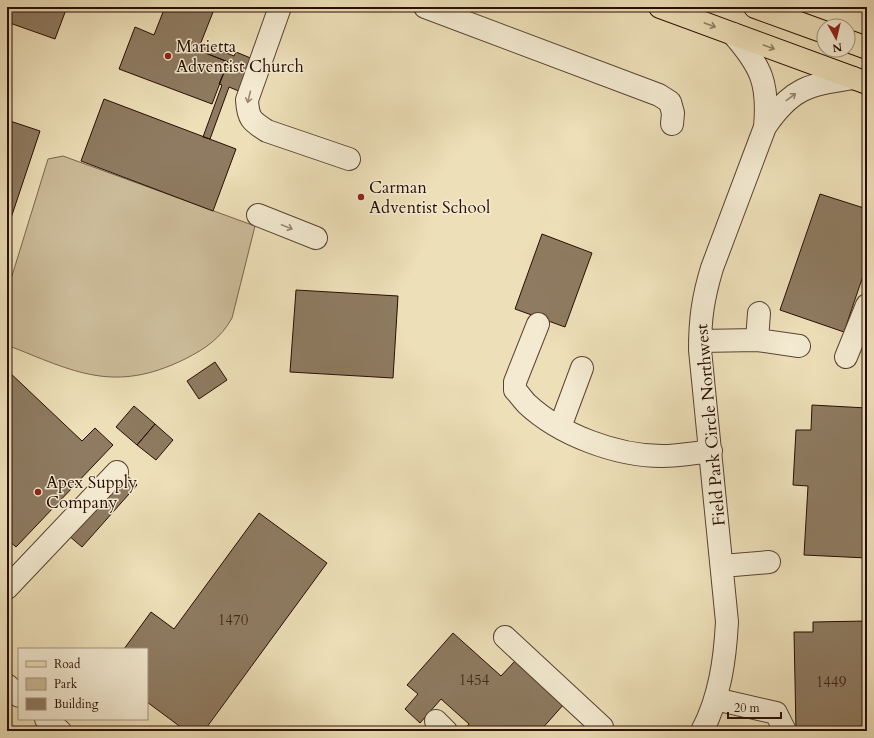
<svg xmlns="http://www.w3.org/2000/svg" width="874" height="738" viewBox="0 0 874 738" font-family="Cardo,serif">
  <rect width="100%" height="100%" fill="#eddfb8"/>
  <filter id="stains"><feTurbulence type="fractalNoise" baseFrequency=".005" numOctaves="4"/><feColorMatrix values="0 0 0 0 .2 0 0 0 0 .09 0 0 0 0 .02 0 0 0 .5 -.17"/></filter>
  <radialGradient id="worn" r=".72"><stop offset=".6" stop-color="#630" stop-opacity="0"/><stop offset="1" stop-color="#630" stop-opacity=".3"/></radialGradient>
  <path fill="#cb9" stroke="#7a644e" d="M63,156L255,226L232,318C221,338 205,349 185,359C114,394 75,372 7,345V292L48,159Z"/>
  <path fill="#8e7b61" stroke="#280e02" d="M11,7H67L55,39L7,22Z
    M165,7H215L198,50L228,62L212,104L119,69L135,27L154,35Z
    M201,43L234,56L236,52L253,59L241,92L229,87L210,139L203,137L222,85L219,84L228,62L198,50Z
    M104,99L236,149L213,211L81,161Z
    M7,120L40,131L7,230Z
    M820,194L867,209V264L844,332L780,310Z
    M542,234L592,253L565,327L515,309Z
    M296,290L398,296L393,378L290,372Z
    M215,362L227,380L199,399L187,381Z
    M7,370L82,441L95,428L113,445L16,547L7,539Z
    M812,405L867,408V558L804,555L808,486L793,485L796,430H811Z
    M134,406L155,424L137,445L116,427Z
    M155,424L173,440L156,460L137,445Z
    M123,472L137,485L82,547L68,535Z
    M259,513L327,563L204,731H186L147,702V649H124L151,612L174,629Z
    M867,621V731H796L794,632H813V622Z
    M453,633L501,676L515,661L564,704L540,731H467L465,729L469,724L441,699L420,723L405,709L418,694L407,685Z"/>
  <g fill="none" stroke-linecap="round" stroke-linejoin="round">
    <defs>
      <path id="minor" d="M280,7L247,100C248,118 251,121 267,131L349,159
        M425,7L659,95L670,102L673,113L672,124
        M733,34C761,66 769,83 765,127
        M258,215L316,238
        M538,324L515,382V390C519,394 523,400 527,404C560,435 617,456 662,456C678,456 694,453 711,451
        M757,340L759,313
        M700,341L757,340L799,346
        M846,357L867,305
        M560,427L582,368
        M722,566L769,562
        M7,588L117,472
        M505,637L602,727
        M7,685L19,696
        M715,699L776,713
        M776,713L785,731
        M46,719L60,731
        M436,721L446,731
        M702,731C720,697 725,659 727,622L700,350C700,318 703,298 712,268L765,127C792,87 809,85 853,78"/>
      <path id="major" d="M660,7L867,83
        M755,7L824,32
        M848,41L867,48"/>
    </defs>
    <use href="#minor" stroke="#594230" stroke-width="24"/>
    <use href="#major" stroke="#280e02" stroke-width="24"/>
    <use href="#minor" stroke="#f3ead1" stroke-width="22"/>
    <use href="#major" stroke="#eddfb8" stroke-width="22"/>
  </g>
  <defs><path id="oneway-shaft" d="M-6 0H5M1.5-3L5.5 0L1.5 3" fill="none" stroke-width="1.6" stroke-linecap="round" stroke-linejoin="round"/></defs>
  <g stroke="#948166">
    <use href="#oneway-shaft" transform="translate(710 25) rotate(20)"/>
    <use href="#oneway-shaft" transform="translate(769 47) rotate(20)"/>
  </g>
  <g stroke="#988774">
    <use href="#oneway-shaft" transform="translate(249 97) rotate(104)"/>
    <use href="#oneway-shaft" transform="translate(791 97) rotate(-37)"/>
    <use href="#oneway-shaft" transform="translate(287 227) rotate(22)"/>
  </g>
  <g fill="#8f2418" stroke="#f3ead1" stroke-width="1.5">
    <circle cx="168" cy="56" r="4"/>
    <circle cx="361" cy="197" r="4"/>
    <circle cx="38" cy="492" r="4"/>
  </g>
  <g text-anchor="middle" stroke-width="3" stroke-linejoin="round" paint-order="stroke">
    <g font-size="15" fill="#42291a">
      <text x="233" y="625">1470</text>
      <text x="474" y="685">1454</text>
      <text x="831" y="687">1449</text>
    </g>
    <g font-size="17" fill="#280e02" stroke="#f3ead1" text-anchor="start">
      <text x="176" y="52">Marietta<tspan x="176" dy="20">Adventist Church</tspan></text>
      <text x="369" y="193">Carman<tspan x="369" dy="20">Adventist School</tspan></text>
      <text x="46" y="488">Apex Supply<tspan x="46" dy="20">Company</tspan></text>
    </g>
    <g font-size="17" fill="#280e02" stroke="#f3ead1">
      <text transform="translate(710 425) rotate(-95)" y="6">Field Park Circle Northwest</text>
    </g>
  </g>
  <rect width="874" height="738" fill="none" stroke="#eddfb8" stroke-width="24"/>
  <rect x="8" y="8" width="858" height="722" fill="none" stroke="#280e02" stroke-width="2"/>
  <rect x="12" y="12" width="850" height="714" fill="none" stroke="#280e02"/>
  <rect x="18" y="648" width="130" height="72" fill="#f3ead1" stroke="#a2927e"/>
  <rect x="26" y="661" width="20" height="6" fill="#eddfb8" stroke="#a2927e"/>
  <text x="54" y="668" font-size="12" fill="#280e02">Road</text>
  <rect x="26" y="678" width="20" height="12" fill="#ccbb99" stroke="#a2927e"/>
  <text x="54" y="688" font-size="12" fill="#280e02">Park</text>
  <rect x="26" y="698" width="20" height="12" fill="#8e7b61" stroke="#a2927e"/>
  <text x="54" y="708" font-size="12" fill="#280e02">Building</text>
  <g transform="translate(836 38) rotate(172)"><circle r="19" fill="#f3ead1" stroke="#a2927e"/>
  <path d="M0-3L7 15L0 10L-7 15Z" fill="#8f2418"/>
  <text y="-6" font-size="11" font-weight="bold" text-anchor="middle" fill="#280e02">N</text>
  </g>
  <path d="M728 712v6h53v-6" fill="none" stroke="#280e02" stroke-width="2"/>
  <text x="734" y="712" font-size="12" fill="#280e02" stroke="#f3ead1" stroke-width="3" paint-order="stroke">20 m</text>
  <rect width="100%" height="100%" filter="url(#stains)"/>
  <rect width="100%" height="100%" fill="url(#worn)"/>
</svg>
